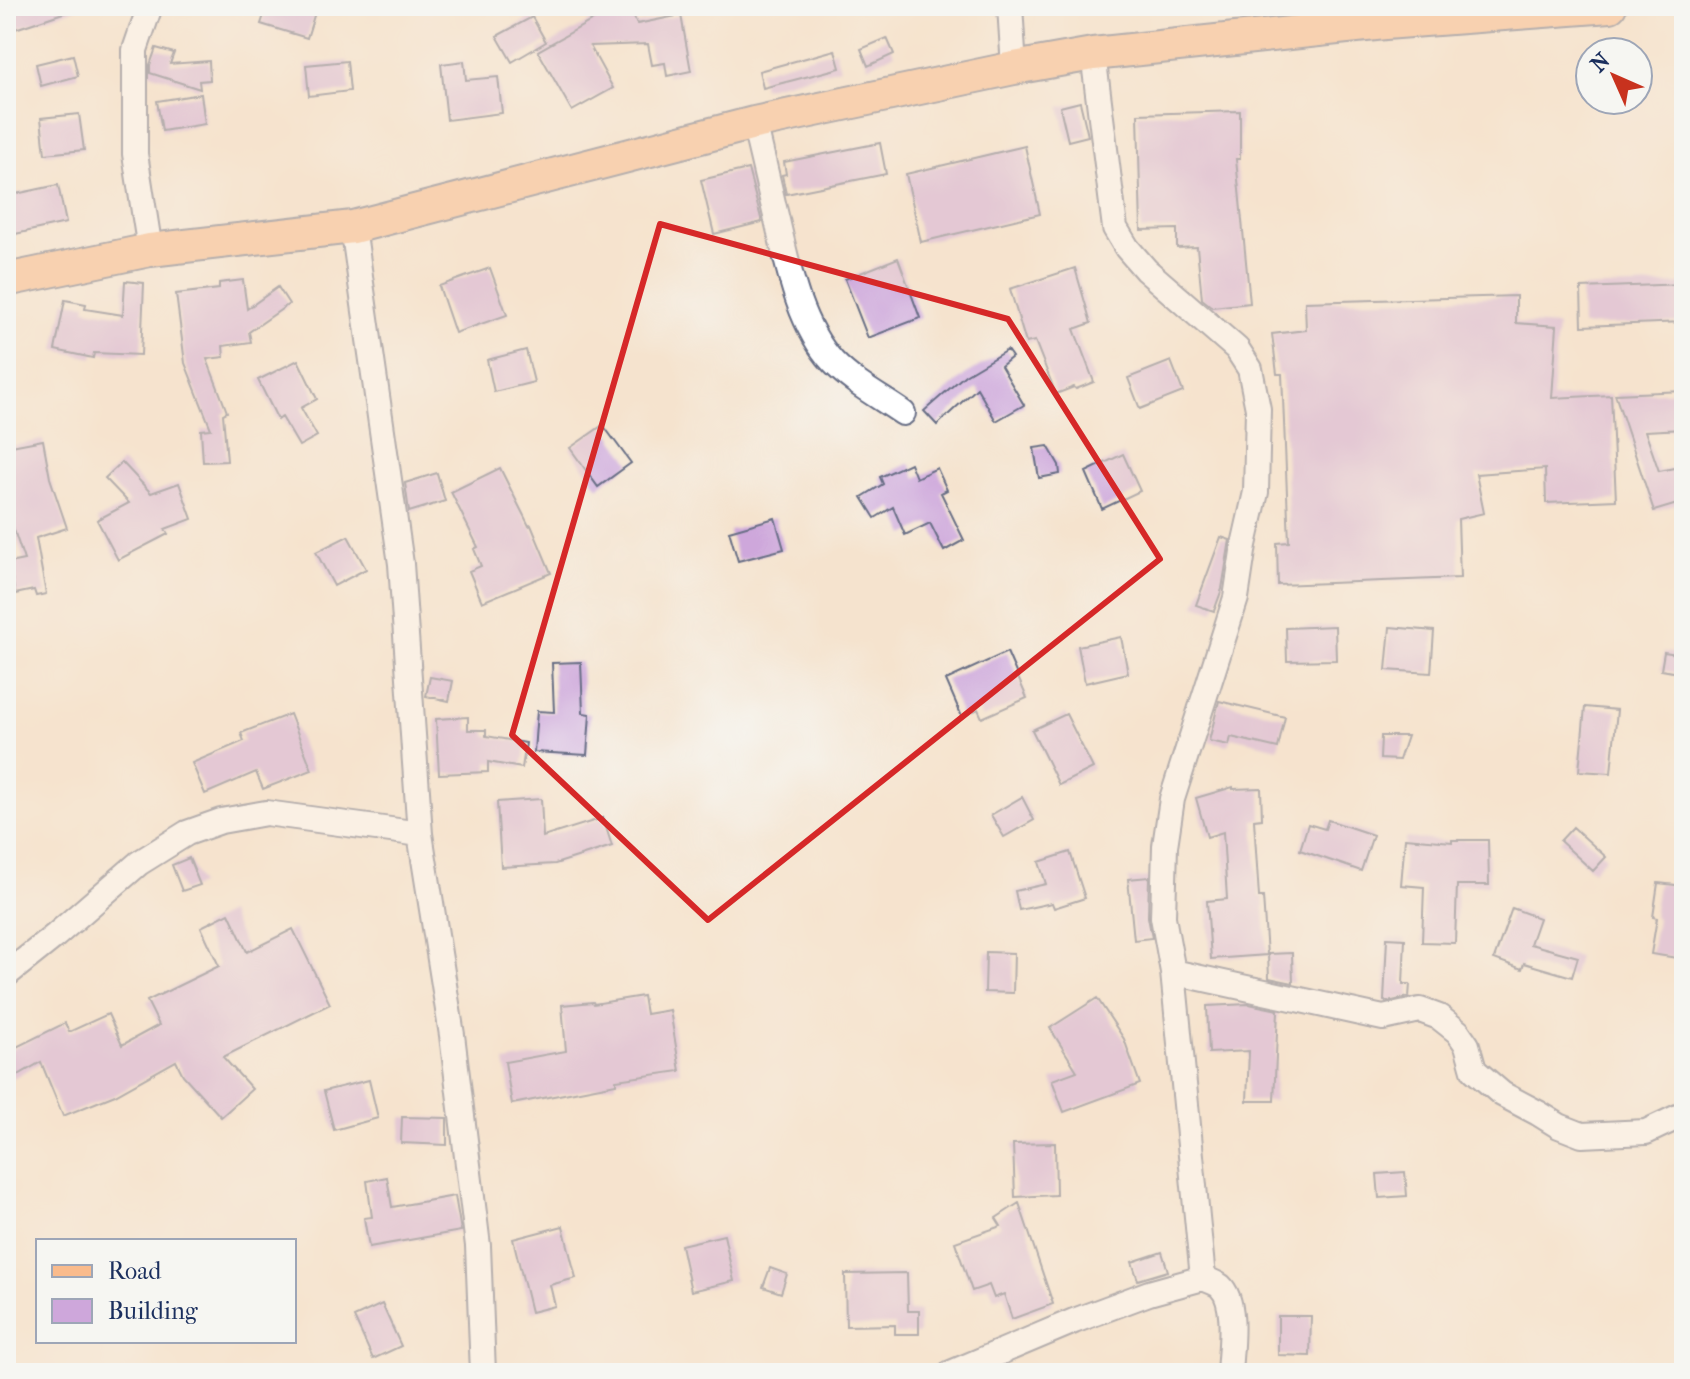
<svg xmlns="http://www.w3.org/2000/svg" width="1690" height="1379" viewBox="0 0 1690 1379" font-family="'IM FELL French Canon',serif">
  <rect width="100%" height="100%" fill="#f6f6f2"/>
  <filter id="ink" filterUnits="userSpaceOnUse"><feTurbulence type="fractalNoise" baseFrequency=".0125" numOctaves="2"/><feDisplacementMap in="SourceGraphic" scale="16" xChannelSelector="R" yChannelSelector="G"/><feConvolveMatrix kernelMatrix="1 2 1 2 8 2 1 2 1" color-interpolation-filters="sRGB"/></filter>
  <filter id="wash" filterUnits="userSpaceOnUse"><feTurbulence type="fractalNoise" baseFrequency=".006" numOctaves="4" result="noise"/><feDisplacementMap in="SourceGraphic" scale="32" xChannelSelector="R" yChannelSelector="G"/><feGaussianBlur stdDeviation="1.8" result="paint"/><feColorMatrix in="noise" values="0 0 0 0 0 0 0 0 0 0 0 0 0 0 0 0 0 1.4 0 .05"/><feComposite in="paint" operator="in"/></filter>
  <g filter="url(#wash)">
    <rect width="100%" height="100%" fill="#f5e3ce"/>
    <g id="blocks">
      <path fill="#cea7db" d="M6,6H74L75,9L6,32Z
        M267,6H317L307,38L261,24Z
        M605,6H629L637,24L681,15L691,71L667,76L665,63L652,65L648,44L590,46L613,88L572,111L538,51L607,12Z
        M532,17L546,42L512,62L497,36Z
        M887,38L894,54L868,66L861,49Z
        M156,48L174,53L170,64L209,61L210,80L199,81L200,89L150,73V65Z
        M835,50L840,68L763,88L759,71Z
        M73,55L78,76L41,86L36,64Z
        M347,61L350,91L309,96L306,65Z
        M464,61L466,80L498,77L502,113L447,120L441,64Z
        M201,94L205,124L162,131L157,101Z
        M1080,102L1088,136L1068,141L1060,107Z
        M1240,111V159H1236L1250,303L1212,307L1202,299L1197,247L1177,248V229L1141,230L1138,114Z
        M79,114L84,150L45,154L41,118Z
        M880,143L886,174L786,194L782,175L786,174L784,162Z
        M1025,146L1040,214L921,242L906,174Z
        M748,169L762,222L714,234L701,180Z
        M58,185L66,223L6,236V196Z
        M898,258L920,318L868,338L845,279Z
        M490,268L507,315L455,333L439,286Z
        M1075,268L1091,323L1074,329L1094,382L1076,389L1074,387L1056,394L1035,341L1026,343L1010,289Z
        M243,280L247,309L278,287L289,304L249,332L251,342L223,346L224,357L207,359L227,412L223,414L227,461L203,462L201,430L211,429L185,363L176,294L219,289V283Z
        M125,281L144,283L141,355L94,353L93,358L55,350L65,300L86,304L85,309L123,315Z
        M1684,284V322L1582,326L1581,288Z
        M1516,296V323L1557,326L1552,398L1611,395L1616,500L1546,503L1545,469L1476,474L1484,513L1458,519L1460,578L1278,585L1277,543L1289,542L1282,374H1277L1272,334L1306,330L1305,302Z
        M526,350L534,382L494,392L487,360Z
        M1007,350L1012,357L1001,366L1024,405L996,421L977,388L937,425L924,411L965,375Z
        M298,360L317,399L301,408L317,436L299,446L282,417L278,420L258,380Z
        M1171,361L1183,392L1140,409L1128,378Z
        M1684,391V429L1645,431L1659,471L1684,466V502L1654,511L1615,394Z
        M603,425L631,463L598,487L570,448Z
        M43,440L50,478L67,528L36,538L46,594L36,596L34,590L15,594L9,563L24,560L6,506V498L11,496L6,468V447Z
        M1048,446L1059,465L1060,474L1039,478L1034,448Z
        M1123,454L1140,491L1102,509L1086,472Z
        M122,462L151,493L179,483L192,519L165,529L168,534L118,560L97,520L129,503L105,478Z
        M910,463L916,478L937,468L947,490L941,493L964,540L944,551L930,523L905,535L893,507L875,518L862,497L883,484L880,477Z
        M500,468L529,526L531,525L551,573L482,602L469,571L481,566L474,549L478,547L451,492Z
        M437,473L445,501L409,512L405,483Z
        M775,518L784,549L738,561L729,531Z
        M348,536L366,569L334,586L316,552Z
        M1221,537L1230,540L1222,589L1214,611L1196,605Z
        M1335,626L1336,660L1287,661L1286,628Z
        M1390,627L1434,631L1431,673L1386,670Z
        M1121,637L1128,673L1085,683L1078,646Z
        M1007,652L1027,698L982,718L978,709L962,717L946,680Z
        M1664,652L1684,655V674L1661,670Z
        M581,662L583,713L590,714L587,755L534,752L537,711L554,712L552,663Z
        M430,677L453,681L449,701L426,696Z
        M1219,701L1285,717L1278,748L1231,737L1229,745L1209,741Z
        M1585,707L1617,710L1611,773L1579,771Z
        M290,714L312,770L263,789L256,772L205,794L192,763L244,741L241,733Z
        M1066,714L1093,768L1059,785L1032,730Z
        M468,717V730H486V736L526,743L522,768L488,762V772L439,774L436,719Z
        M1381,736H1407L1399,760L1380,759Z
        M1233,787V789L1261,788L1262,819L1254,820L1259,897H1263L1267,955L1211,959L1207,901L1227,899L1223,832L1207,837L1196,798Z
        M1022,797L1034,820L1004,837L991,815Z
        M541,799L543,837L603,818L612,846L555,864L501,867L497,802Z
        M1328,820L1373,835L1361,871L1300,850L1308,824L1325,829Z
        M1573,827L1606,857L1593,871L1560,841Z
        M1405,838L1452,842V840H1488L1489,885H1457L1455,943L1422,942L1424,887L1401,885Z
        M1070,852L1085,898L1054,908L1052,903L1019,910L1015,891L1046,884L1039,862Z
        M189,858L200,885L182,891L172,865Z
        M1149,877L1148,917L1152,938L1134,940L1128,879Z
        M1658,883L1684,886V959L1651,954L1657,918L1653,917Z
        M1512,908L1539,918L1530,944L1578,957L1572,977L1524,963L1522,969L1494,959Z
        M229,913L247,952L293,929L330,1004L223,1057L252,1089L221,1117L183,1075L176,1061L115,1095L63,1116L41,1062L13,1078L6,1064V1052L65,1023L69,1032L108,1014L122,1045L159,1025L147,1001L219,966L201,927Z
        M1387,938L1405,939L1403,984H1410L1409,997L1388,1002L1384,1001Z
        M986,952L1014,953L1013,993L985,992Z
        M1292,953L1293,983L1269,978L1268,954Z
        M643,996L646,1014L670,1010L680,1071L616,1080V1084L512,1104L505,1062L566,1051L562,1005L593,1002L594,1004Z
        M1097,998L1124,1039L1140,1084L1064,1112L1052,1080L1077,1071L1050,1028Z
        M1249,1004L1278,1010L1274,1101H1247L1249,1051L1209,1053L1207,1006Z
        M369,1080L378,1118L334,1130L324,1091Z
        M402,1117L447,1118V1145L401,1143Z
        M1055,1143L1056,1195L1015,1197L1013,1144Z
        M1405,1172L1407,1196L1379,1198L1377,1174Z
        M387,1177L392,1207L455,1196L461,1231L369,1247L364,1218L372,1217L367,1181Z
        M1019,1203L1053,1304L1012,1319L1004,1294L994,1298L989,1285L972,1291L955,1242L1001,1226L996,1218Z
        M563,1226L576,1278L550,1285L555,1306L531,1312L513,1239Z
        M724,1235L734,1281L691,1291L681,1245Z
        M1162,1252L1168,1271L1138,1280L1132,1262Z
        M770,1268L787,1274L781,1293L763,1287Z
        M907,1273L908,1311H919V1334H895V1325L846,1326L845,1274Z
        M382,1304L401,1346L373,1359L354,1317Z
        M1278,1316H1311L1310,1356L1278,1355Z"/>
    </g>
  </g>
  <g filter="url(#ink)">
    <use href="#blocks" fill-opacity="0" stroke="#676e85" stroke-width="2"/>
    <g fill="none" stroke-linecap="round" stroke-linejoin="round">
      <defs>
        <path id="minor" d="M150,6L135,50V154L150,250
          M1010,6L1014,68
          M1093,54L1115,228L1127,248L1146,270L1237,349L1250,369L1258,409L1256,492L1244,545L1236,598L1172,799L1165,846L1163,917L1173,972L1203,1278C1208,1280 1216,1283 1220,1286C1238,1303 1230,1350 1229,1373
          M754,123C762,155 769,187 777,220C788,267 799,325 833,362C853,383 880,397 903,413
          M353,227L401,564L420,834L452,1035L478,1246L483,1373
          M1173,972L1383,1018L1420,1010L1439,1017L1458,1032L1467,1045L1474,1070L1502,1094L1538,1113L1559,1126L1582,1135L1646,1132L1684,1114
          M6,975L56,935L139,863L187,833L221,821L266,813L420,834
          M951,1373L1074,1321L1149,1293L1203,1278"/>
        <path id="major" d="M6,280L150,250L353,227L754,123L1014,68L1093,54L1385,23L1610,6"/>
      </defs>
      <use href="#minor" stroke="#676e85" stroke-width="28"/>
      <use href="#major" stroke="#676e85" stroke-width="36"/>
      <use href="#minor" stroke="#fff" stroke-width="24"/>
      <use href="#major" stroke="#fabb8c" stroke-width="32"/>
    </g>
  </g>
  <path d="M0 0H1690V1379H0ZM660,224L1008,319L1160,559L708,920L512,735Z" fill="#f5e3ce" fill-opacity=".55" fill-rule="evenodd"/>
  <path fill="none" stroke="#d62828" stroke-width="6" stroke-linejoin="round" d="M660,224L1008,319L1160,559L708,920L512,735Z"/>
  <rect width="1690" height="1379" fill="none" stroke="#f6f6f2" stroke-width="32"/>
  <rect x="36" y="1239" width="260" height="104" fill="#f6f6f2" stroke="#9ea6b7" stroke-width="2"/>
  <rect x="52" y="1265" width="40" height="12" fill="#fabb8c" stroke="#9ea6b7" stroke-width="2"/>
  <text x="108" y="1279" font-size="24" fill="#1b2f5e">Road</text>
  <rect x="52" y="1299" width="40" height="24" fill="#cea7db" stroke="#9ea6b7" stroke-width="2"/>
  <text x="108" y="1319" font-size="24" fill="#1b2f5e">Building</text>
  <g transform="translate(1614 76) rotate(315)"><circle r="38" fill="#f6f6f2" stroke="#9ea6b7" stroke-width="2"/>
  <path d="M0-6L14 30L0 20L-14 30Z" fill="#c8321e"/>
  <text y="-12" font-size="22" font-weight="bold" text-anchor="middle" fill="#1b2f5e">N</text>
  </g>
</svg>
